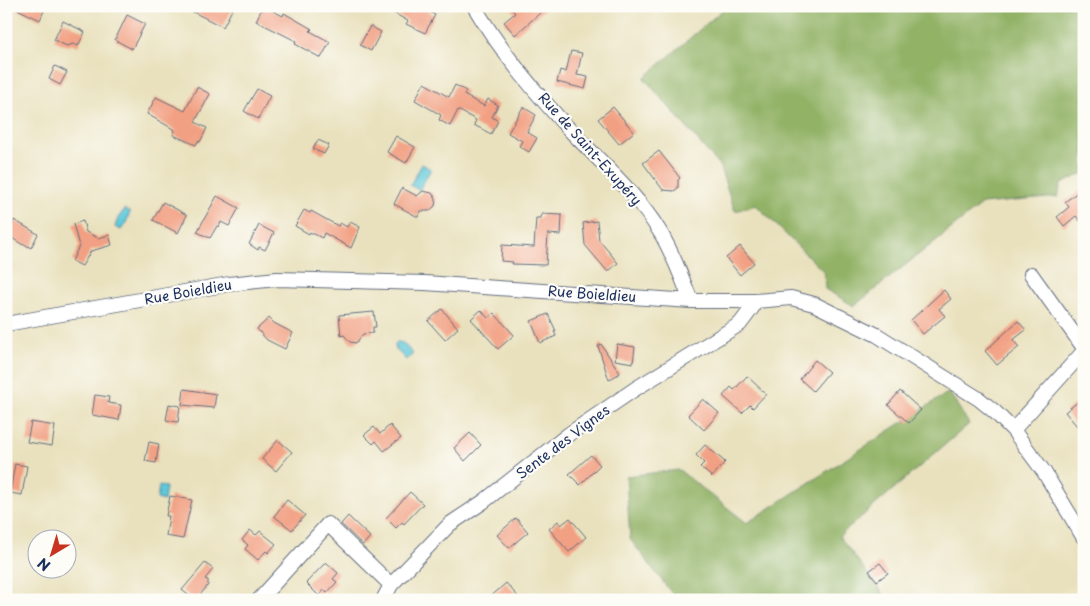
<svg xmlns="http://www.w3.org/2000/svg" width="1090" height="606" viewBox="0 0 1090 606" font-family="'Playpen Sans',sans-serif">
  <rect width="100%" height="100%" fill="#fdfcf7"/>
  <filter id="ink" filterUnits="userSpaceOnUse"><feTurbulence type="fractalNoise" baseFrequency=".02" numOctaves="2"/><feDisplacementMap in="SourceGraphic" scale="10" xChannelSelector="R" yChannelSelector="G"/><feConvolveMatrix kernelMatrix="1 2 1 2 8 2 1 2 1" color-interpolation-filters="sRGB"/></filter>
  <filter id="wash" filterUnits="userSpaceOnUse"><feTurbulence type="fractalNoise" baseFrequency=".0096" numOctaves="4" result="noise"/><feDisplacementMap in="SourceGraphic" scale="20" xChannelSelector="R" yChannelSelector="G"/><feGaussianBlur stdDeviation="1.12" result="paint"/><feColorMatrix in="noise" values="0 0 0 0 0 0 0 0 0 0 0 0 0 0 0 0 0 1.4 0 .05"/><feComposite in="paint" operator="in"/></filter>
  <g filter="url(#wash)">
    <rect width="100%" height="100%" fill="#e9e1bd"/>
    <path fill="#92b266" stroke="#567062" d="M727,6H1084V173L1061,184L1058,197L982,204L854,306L825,289L824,272L756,205L735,211L719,165L644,78Z
      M949,392L969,424L839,536L888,600H677L630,539L626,476L679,470L747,523Z"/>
    <path fill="#5ec8d8" stroke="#3c7c9b" d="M422,164L431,169L419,190L410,185Z
      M125,209L130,212L126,223L121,230L115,227L118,218Z
      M398,341L400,343L402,342L413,354L406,360L395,348L396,347L394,345Z
      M159,486L166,487L164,501L157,499Z"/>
    <g id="blocks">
      <path fill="#f2a083" d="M11,6H46L40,20Z
        M181,6H234L223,27Z
        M263,6L283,16L284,13L312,29L310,31L330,42L321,58L295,44L296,41L256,21Z
        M381,6H419L435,15L425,33L406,24L408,21Z
        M509,6H548L515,35L504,22L515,13Z
        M127,15L145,24L132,49L115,40Z
        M63,21L85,32L78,46L73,44L67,46L54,40Z
        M370,26L381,32L371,51L360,45Z
        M571,51L582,53L577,75L588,77L585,89L557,82L560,70L566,72Z
        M55,66L67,72L60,85L49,79Z
        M424,83L449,97L455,85L466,91L464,95L484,106L488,99L498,105L492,117L498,121L491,134L474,125L476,120L458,110L450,126L439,120L441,115L415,100Z
        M197,87L210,94L195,122L207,128L200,142L198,141L196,145L173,135L175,130L147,114L156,97L185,111Z
        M257,89L270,96L258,119L244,111Z
        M523,107L536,115L527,132L537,138L529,152L519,146L522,141L508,133Z
        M613,107L634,132L619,144L598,119Z
        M396,136L415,147L406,163L387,152Z
        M318,140L329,145L324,154L313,149Z
        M659,151L680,178L678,180V188L674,191L663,190L643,163Z
        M1084,187V225L1076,216L1064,226L1057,217L1069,207L1065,202Z
        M402,188L417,196L423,191L432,193L436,199L435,206L429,211H421L418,217L394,204Z
        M217,196L239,208L229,226L221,222L219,227L217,226L210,238L197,232Z
        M163,202L187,215L178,233L153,220Z
        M304,210L310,213L311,211L338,226L340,223L347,227L350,222L360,227L351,248L324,233L322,238L310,232L309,234L295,226Z
        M542,214L562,215L561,235L548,234L546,265L512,264L513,262L501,261L502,245L534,247L536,218H541Z
        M14,220L38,234L31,248L24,244L23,245L7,235Z
        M83,221L86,232L98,238L109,235L112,245L91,251L82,266L72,261L79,246L73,224Z
        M597,221L599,240L618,263L608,272L585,245L583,223Z
        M259,225L274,233L265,250L259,247L258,250L249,244Z
        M740,246L754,263L740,275L726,258Z
        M944,290L951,299L939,309L945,316L923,334L911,320Z
        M442,309L458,328L445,340L428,321Z
        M481,310L488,318L494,313L514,335L498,349L471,319Z
        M374,312L376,327H373V333L363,334L356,343L350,342L344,335L341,336L339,315Z
        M548,314L556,331H554L556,336L540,343L531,321Z
        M269,318L274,323L293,333L285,349L267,340L257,329Z
        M1018,321L1026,330L1013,340L1019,347L997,365L985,351Z
        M601,344L620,373L609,380L598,346Z
        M617,344L635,347L633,363L615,360Z
        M815,360L829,372L813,391L800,379Z
        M747,376L766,394L753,408L750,405L742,413L723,396L731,387L734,390Z
        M184,389L216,394L214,408L182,405Z
        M900,391L921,410L909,423L888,405Z
        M95,395L109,397L108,403L121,405L119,420L92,415Z
        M1084,397V421L1077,426L1065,412Z
        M703,399L719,413L704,430L688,415Z
        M169,404L180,406L178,422L166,420Z
        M31,422L55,426L52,446L27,442Z
        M390,425L401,438L384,451L376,441L373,444L364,435L374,427L380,434Z
        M470,433L481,445L465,461L454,448Z
        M278,440L292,452L276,471L262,459Z
        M149,442L159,444L156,463L145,461Z
        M705,445L725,462L712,477L700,467L704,463L696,455Z
        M591,455L600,465L580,485L569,474Z
        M15,464L27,466L22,495L10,493Z
        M410,492L423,504L404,524L402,522L396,528L386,518Z
        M170,496L192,500L183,539L166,536L169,516H166Z
        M287,500L305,515L292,530L274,516Z
        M348,516L370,537L363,545L341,524Z
        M516,518L528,532L509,548L497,535Z
        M570,518L586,537L569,552L549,529L558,521L561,525Z
        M250,530L256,535L260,531L276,544L268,553L266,551L258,560L245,549L248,545L242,540Z
        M326,562L338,573L333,579L337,582L327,593L324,590L319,596L306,583Z
        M205,563L213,569L205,579L208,580V585L196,600H194L182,590Z
        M880,563L888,573L877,581L869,571Z
        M506,583L521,600H487Z"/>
    </g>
  </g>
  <g filter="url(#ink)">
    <use href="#blocks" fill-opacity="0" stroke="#636d7f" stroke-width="1"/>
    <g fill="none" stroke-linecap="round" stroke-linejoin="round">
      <defs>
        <path id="minor" d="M474,6C499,49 533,90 567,127C599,161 636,192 660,232C673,253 682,278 691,301
          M1031,274L1084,348
          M6,324L229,284L277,279L425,283L691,301H755L791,298L814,304L877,335L979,399L995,412L1013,430L1044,472L1084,538
          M1013,430L1084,351
          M259,600L328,524L391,585
          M383,600L391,585L450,524L483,502L569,434L635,389L740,324L752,308L755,301"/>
      </defs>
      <use href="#minor" stroke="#636d7f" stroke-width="16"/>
      <use href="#minor" stroke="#fff" stroke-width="14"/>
    </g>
  </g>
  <g text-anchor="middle" stroke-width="4.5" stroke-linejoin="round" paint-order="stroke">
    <g font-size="14" fill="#1b2f5e" stroke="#fdfcf7">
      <text transform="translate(590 149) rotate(48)" y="5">Rue de Saint-Exupéry</text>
      <text transform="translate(188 292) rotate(-10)" y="5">Rue Boieldieu</text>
      <text transform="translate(592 294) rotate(4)" y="5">Rue Boieldieu</text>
      <text transform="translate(563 442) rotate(-37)" y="5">Sente des Vignes</text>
    </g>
  </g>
  <rect width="1090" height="606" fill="none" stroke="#fdfcf7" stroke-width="25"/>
  <g transform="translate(52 554) rotate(218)"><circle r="24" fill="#fdfcf7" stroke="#a3aaba"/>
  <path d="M0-4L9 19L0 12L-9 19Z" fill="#c8321e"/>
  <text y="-8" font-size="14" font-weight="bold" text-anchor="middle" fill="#1b2f5e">N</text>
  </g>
</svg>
